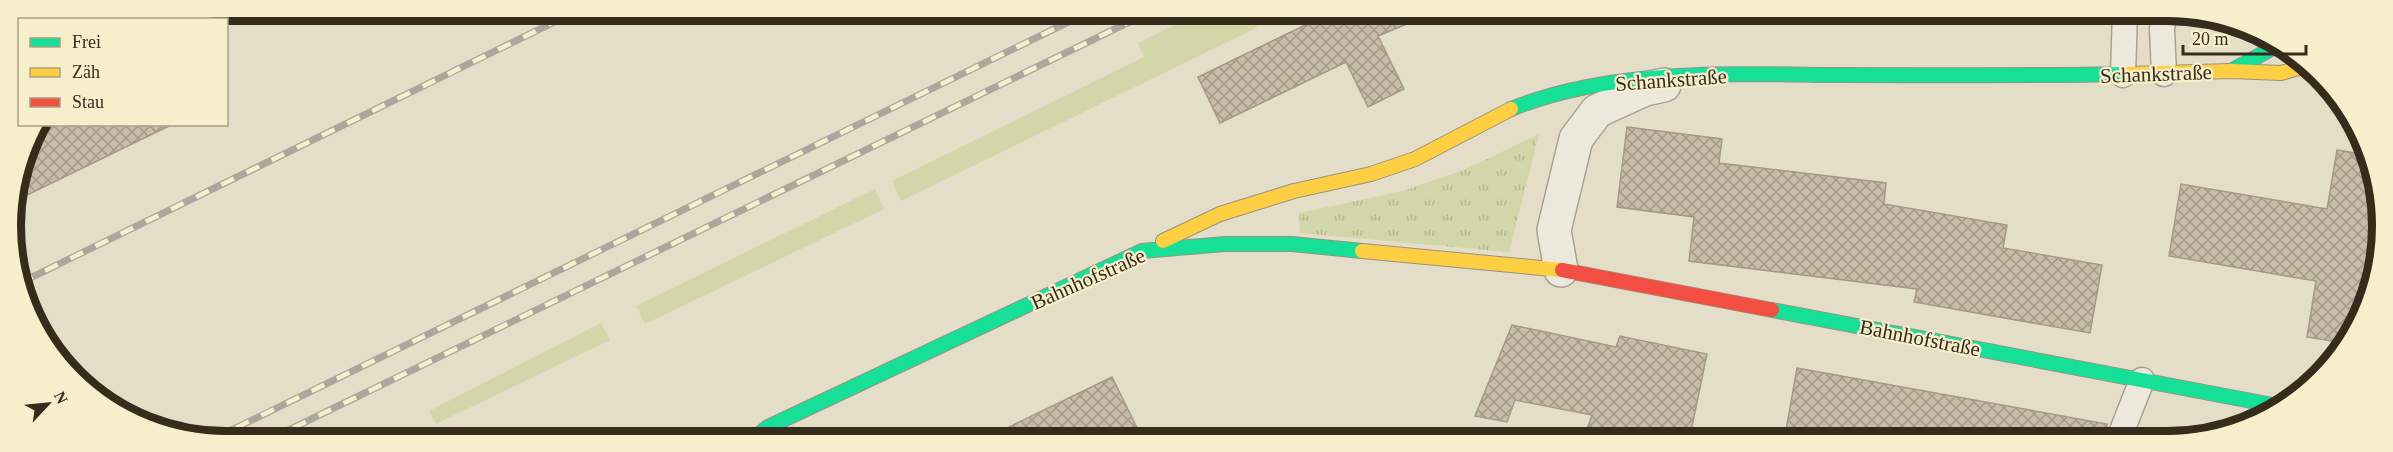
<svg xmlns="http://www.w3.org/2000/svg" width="2393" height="452" viewBox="0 0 2393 452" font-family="Georgia,serif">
  <defs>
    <pattern id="park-tufts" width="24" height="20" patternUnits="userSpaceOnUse" patternTransform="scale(1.5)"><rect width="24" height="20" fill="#d2d6a9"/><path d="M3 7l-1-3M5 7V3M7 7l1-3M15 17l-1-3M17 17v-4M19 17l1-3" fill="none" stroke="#b5b891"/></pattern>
    <pattern id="building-cross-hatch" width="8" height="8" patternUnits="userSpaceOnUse" patternTransform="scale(1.5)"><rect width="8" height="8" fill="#c8bca9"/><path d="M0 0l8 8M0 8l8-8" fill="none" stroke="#a39989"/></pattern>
  </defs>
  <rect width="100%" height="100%" fill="#e4dec8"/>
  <path fill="#d2d6a9" d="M1203,11H1276L1254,29L901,201L892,181L1144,57L1138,43Z
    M875,189L884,209L645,324L636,306Z
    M601,323L610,340L436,424L429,411Z"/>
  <path fill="url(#park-tufts)" d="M1539,134L1509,252L1300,233L1299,213L1403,191L1466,169Z"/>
  <path fill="url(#building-cross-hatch)" stroke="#a49988" stroke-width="1.5" d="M1332,12H1435L1378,36L1404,89L1368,107L1346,62L1220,123L1198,77Z
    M40,124H173L13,202L27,143Z
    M1627,127L1722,139L1719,163L1886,183L1884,204L2007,225L2003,248L2102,265L2090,333L1914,302L1917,289L1689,261L1694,217L1617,207Z
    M2337,150L2368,155L2375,170L2381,254L2360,321L2344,343L2307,337L2316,281L2169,256L2181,184L2327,209Z
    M1512,325L1616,347L1620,336L1707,354L1689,441H1583L1592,415L1515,400L1507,422L1475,416Z
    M1797,368L2107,424L2106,432L2104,441H1843L1786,430Z
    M1112,377L1143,440H982Z"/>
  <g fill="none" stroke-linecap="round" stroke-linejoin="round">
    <defs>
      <path id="lane" d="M2164,74L2162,29L2165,12
        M2123,75L2125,12
        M2118,441L2142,380"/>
      <path id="street" d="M1561,270L1554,230L1576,139L1597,111L1645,89L1664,85"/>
      <path id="fast" d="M2231,71L2280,44
        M1511,109C1613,68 1732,74 1840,75C1936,75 2031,76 2127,74
        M1772,310L2278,406
        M752,440L768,427L1142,251L1225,244H1292L1362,251"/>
      <path id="slow" d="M2127,74L2231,71L2281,73L2305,66
        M1163,241L1220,214L1294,191L1371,174L1415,159L1511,109
        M1362,251L1562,270"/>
      <path id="jam" d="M1562,270L1772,310"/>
    </defs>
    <use href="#lane" stroke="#a9a292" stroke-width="27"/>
    <use href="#street" stroke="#a9a292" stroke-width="36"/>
    <use href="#fast" stroke="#989282" stroke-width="16"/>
    <use href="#slow" stroke="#989282" stroke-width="16"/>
    <use href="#jam" stroke="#989282" stroke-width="16"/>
    <use href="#lane" stroke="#ece8db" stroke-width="24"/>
    <use href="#street" stroke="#ece8db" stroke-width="33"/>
    <use href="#fast" stroke="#16e098" stroke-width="14"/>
    <use href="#slow" stroke="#ffcf43" stroke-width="14"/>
    <use href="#jam" stroke="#f24e42" stroke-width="14"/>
    <defs>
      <path id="rail" d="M20,283L577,11
        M211,440L1091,11
        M268,440L1152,11"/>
    </defs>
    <use href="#rail" stroke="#aba79c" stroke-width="7"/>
    <use href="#rail" stroke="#f7eecc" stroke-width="4.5" stroke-dasharray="14" stroke-linecap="butt"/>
  </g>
  <g text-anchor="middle" stroke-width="4.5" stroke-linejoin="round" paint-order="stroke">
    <g font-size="21" fill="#372b1b" stroke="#f7eecc">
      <text transform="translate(2156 74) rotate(-2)" y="7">Schankstraße</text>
      <text transform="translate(1671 80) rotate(-4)" y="7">Schankstraße</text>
      <text transform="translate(1088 279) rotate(-24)" y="7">Bahnhofstraße</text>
      <text transform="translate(1920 338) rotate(11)" y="7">Bahnhofstraße</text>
    </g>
  </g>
  <path d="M0 0H2393V452H0ZM226 21H2167A205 205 0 0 1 2372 226V226A205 205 0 0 1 2167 431H226A205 205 0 0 1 21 226V226A205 205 0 0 1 226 21Z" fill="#f7eecc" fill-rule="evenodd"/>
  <path fill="none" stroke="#372b1b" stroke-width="8" d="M226 21H2167A205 205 0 0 1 2372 226V226A205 205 0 0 1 2167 431H226A205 205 0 0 1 21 226V226A205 205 0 0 1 226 21Z"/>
  <rect x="18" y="18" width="210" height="108" fill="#f7eecc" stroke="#aaa085" stroke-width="1.5"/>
  <rect x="30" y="38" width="30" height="9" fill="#16e098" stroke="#aaa085" stroke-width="1.5"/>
  <text x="72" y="48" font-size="18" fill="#372b1b">Frei</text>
  <rect x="30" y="68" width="30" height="9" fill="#ffcf43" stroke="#aaa085" stroke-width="1.5"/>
  <text x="72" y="78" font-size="18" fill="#372b1b">Zäh</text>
  <rect x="30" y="98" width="30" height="9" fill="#f24e42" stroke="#aaa085" stroke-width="1.5"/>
  <text x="72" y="108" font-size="18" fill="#372b1b">Stau</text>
  <g transform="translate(48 404) rotate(64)" stroke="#f7eecc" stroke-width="4.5" paint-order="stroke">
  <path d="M0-4.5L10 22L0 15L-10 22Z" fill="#372b1b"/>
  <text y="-9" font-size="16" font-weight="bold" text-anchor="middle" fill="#372b1b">N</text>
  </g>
  <path d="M2183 45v9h123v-9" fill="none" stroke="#372b1b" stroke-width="3"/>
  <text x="2192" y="45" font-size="18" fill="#372b1b" stroke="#f7eecc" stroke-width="4.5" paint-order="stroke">20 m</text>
</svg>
